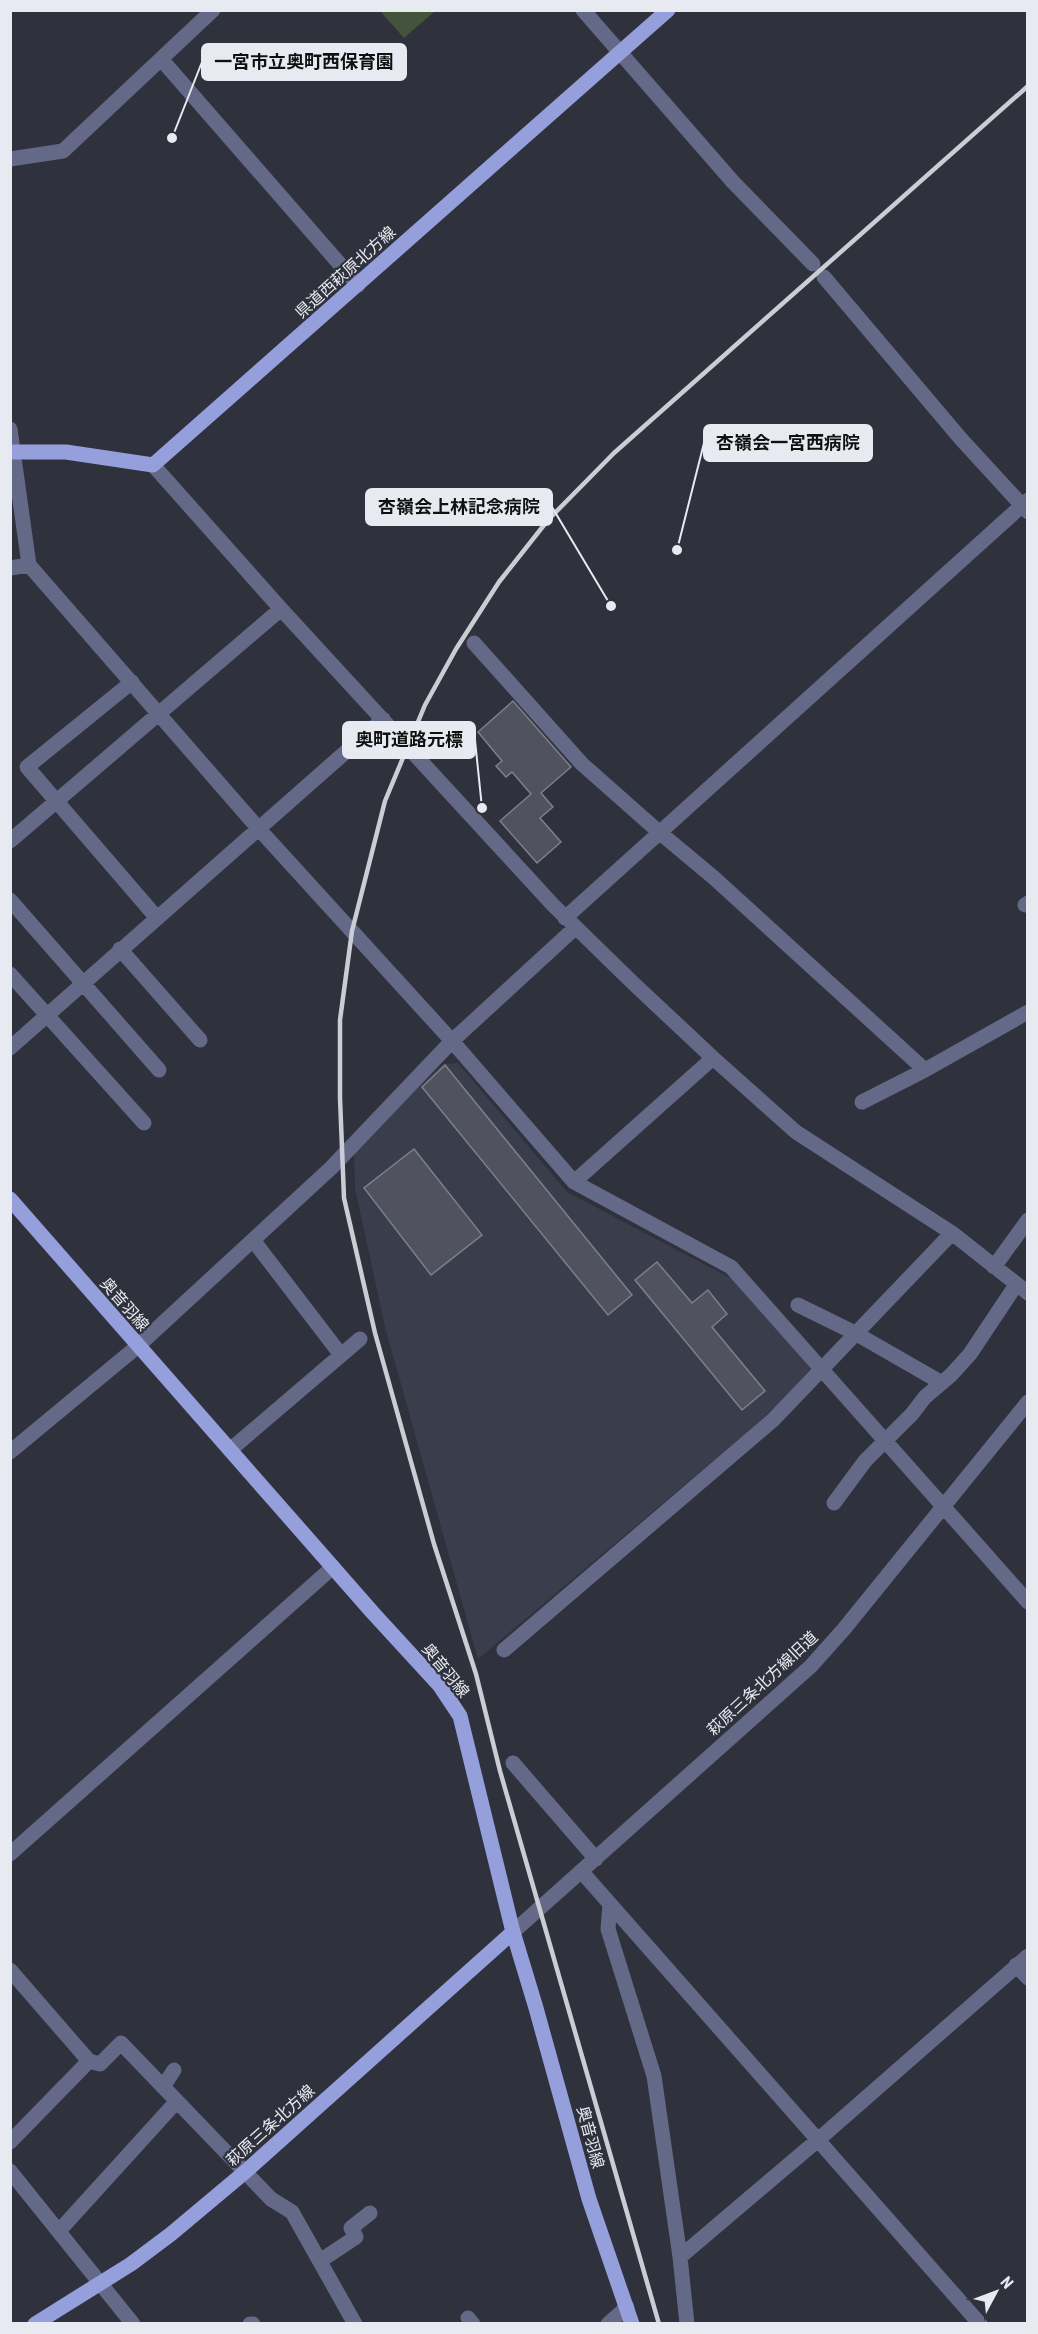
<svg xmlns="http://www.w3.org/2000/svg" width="1038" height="2334" viewBox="0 0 1038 2334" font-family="'Roboto Condensed','Noto Sans JP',sans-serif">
  <rect width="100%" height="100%" fill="#2f313c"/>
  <path fill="#3a3d4c" d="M458,1063L567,1192L734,1280L814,1371L758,1423L478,1659L385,1327L355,1188L354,1148L443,1064Z"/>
  <path fill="#44533b" d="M380,11H435L404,38Z"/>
  <path fill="#50525e" stroke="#7d808c" stroke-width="1.5" d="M513,701L571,767L541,793L553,807L540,818L561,842L537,863L500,821L531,794L512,772L506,777L496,766L502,761L478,732Z
    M445,1065L632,1295L608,1315L422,1087Z
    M414,1149L482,1235L431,1275L364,1188Z
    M657,1262L692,1303L708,1290L727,1314L712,1327L765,1391L742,1410L635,1280Z"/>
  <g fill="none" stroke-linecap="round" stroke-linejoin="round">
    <path stroke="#646987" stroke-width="15" d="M583,10L733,182L813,264
      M161,59L358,285
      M10,159L63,151L213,10
      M824,277L961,439L1028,512
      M10,429L29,565L258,828L452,1041L574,1182L731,1267L1028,1602
      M153,465L281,609L553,905L633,983L713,1058L796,1132L952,1233L1028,1293
      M10,568L29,565
      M474,643L582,764L659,832L713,877L925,1070
      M132,682L27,767L157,918
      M10,841L281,609
      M10,900L159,1070
      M1025,905L1028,903
      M565,918L1028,500
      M120,949L200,1040
      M10,974L144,1123
      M10,1048L383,719
      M862,1102L925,1070L1028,1012
      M574,1182L713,1058
      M253,1240L341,1355
      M994,1267L1028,1220
      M798,1305L855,1333L942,1383
      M230,1450L360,1339
      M10,1452L138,1346L331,1168L452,1041L575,928
      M834,1503L865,1461L912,1414L925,1397L951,1375L970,1354L1016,1285
      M504,1650L773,1420L952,1233
      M513,1763L596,1859
      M10,1854L333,1567
      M581,1871L980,2324
      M610,1904L608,1929L654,2076L680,2257L687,2324
      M513,1932L811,1666L844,1629L1028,1402
      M1016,1965L1028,1978
      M10,1970L89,2061L10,2142
      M89,2061L100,2064L121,2043L271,2199L292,2212L355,2324
      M163,2087L174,2070
      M10,2171L133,2324
      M59,2231L177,2101
      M680,2257L819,2139L1028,1956
      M320,2261L356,2237L351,2228L370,2213
      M468,2318L473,2324
      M250,2324H253
      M608,2324L627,2307"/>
    <path stroke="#959fdc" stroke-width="15" d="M10,452H66L153,465L668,10
      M10,1199L373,1613L440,1686L460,1716L513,1932L536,2008L589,2199L632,2324
      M35,2324L131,2264L171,2234L245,2172L513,1932"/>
    <path stroke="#cbcdd4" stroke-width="4.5" d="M659,2324L500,1771L476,1674L434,1544L375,1333L344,1198L340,1098V1020L352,931L385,801L425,705L456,649L499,582L548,520L614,453L1028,86"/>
  </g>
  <g text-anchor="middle" stroke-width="4.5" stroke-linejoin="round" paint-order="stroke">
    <g font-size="16" fill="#e8eaf1" stroke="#2f313c">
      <text transform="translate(345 272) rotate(-42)" y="6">県道西萩原北方線</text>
      <text transform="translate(125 1304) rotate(49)" y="6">奥音羽線</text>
      <text transform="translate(446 1670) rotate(51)" y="6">奥音羽線</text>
      <text transform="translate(762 1683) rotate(-43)" y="6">萩原三条北方線旧道</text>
      <text transform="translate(270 2125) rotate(-42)" y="6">萩原三条北方線</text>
      <text transform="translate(591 2137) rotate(75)" y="6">奥音羽線</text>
    </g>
  </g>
  <path fill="none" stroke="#e8eaf1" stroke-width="2" d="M172 138L202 62M677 550L704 443M611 606L552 507M482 808L475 740"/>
  <g fill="#e8eaf1" stroke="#2f313c" stroke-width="2">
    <circle cx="172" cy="138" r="6"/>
    <circle cx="677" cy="550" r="6"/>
    <circle cx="611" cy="606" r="6"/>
    <circle cx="482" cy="808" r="6"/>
  </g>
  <g fill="#e8eaf1" stroke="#e8eaf1" stroke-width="2">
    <rect x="202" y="44" width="204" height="36" rx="6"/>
    <rect x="704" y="425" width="168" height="36" rx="6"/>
    <rect x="366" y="489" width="186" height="36" rx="6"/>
    <rect x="343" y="722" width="132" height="36" rx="6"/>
  </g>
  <g font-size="18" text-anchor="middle" font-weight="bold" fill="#111">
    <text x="304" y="68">一宮市立奥町西保育園</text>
    <text x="788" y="449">杏嶺会一宮西病院</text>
    <text x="459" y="513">杏嶺会上林記念病院</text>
    <text x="409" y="746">奥町道路元標</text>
  </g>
  <rect width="1038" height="2334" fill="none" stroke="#e8eaf1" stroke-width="24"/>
  <g transform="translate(996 2292) rotate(49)" stroke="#2f313c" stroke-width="4.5" paint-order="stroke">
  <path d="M0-4.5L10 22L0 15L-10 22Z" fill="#e8eaf1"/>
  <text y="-9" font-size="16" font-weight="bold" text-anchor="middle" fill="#e8eaf1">N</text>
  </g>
</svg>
